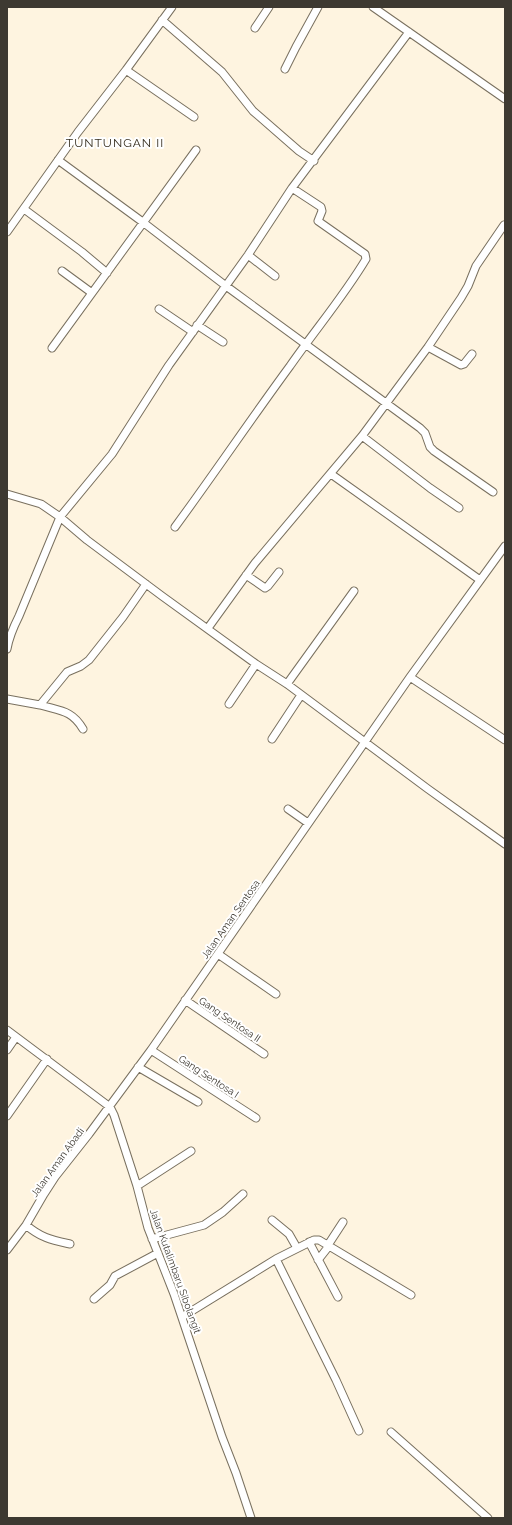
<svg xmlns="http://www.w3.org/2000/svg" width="512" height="1525" viewBox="0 0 512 1525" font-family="Raleway,sans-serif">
  <rect width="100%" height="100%" fill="#fef4e0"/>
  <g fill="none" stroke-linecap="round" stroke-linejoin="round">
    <defs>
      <path id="minor" d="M373,7L505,99
        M162,20L222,72L253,111L299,151L314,161
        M255,28L269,7
        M285,69L296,47L318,7
        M126,70L194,117
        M58,160L144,223L226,286L420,428L425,433L430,447L434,451L493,492
        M24,209L82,252L107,273
        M7,232L78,132L126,70L172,7
        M248,255L275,276
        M62,271L92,293
        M159,309L193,332
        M197,325L223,342
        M428,347L461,365L464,364L472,354
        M52,348L196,150
        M362,436L430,488L459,508
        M331,474L480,580
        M7,494L41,504L60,517L87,540L162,596L256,664L287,684L428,789L505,844
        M175,527C214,474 251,419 290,366C315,330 344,296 366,259L365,254L318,221L322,211L321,207L292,188
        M246,575L265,588L268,586L279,572
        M208,628L255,563L362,436L428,347L461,298L468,286L476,266L504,225
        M7,649C9,637 13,628 19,616L60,517L112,454L169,365L248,255L292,188L409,32
        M410,677L505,740
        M287,684L354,591
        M7,699L40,705L67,672L81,666L89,660L123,617L146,584
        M229,704L256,664
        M40,705C60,711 72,710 83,729
        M272,739L301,695
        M288,809L308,823
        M218,954L276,994
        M185,1000L264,1054
        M7,1030L110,1107L114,1115L137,1186L148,1228L174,1294L222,1437L236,1473L251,1518
        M7,1050L16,1037
        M151,1050L256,1118
        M138,1067L198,1102
        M7,1116L47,1059
        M137,1186L191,1151
        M272,1220L289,1234L297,1248
        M26,1225C41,1238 52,1240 70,1244
        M152,1239L204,1225L223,1212L243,1194
        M309,1242L338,1297
        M328,1245L343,1222
        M7,1250L26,1225L44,1194L55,1177L89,1134L151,1050L410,677L505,546
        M276,1259L336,1380L359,1431
        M318,1260L329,1246
        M94,1299L110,1285L115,1276L158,1253
        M182,1317L276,1259L314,1240H319L329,1246L411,1295
        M391,1432L488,1518"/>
    </defs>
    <use href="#minor" stroke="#79705f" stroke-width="9"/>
    <use href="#minor" stroke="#fff" stroke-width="7"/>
  </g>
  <g text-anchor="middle" stroke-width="4" stroke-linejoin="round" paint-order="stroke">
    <g font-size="10" fill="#3d3931" stroke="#fff">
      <text transform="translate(230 919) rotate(-55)" y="4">Jalan Aman Sentosa</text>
      <text transform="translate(230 1019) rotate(34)" y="4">Gang Sentosa II</text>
      <text transform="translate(209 1076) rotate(33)" y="4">Gang Sentosa I</text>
      <text transform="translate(57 1162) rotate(-54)" y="4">Jalan Aman Abadi</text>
      <text transform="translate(176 1271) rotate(70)" y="4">Jalan Kutalimbaru Sibolangit</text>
    </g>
    <g font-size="12" letter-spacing="1" fill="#362e1e" stroke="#fff">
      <text x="115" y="147">TUNTUNGAN II</text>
    </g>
  </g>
  <rect width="512" height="1525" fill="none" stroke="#3d3931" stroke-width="16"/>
</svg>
